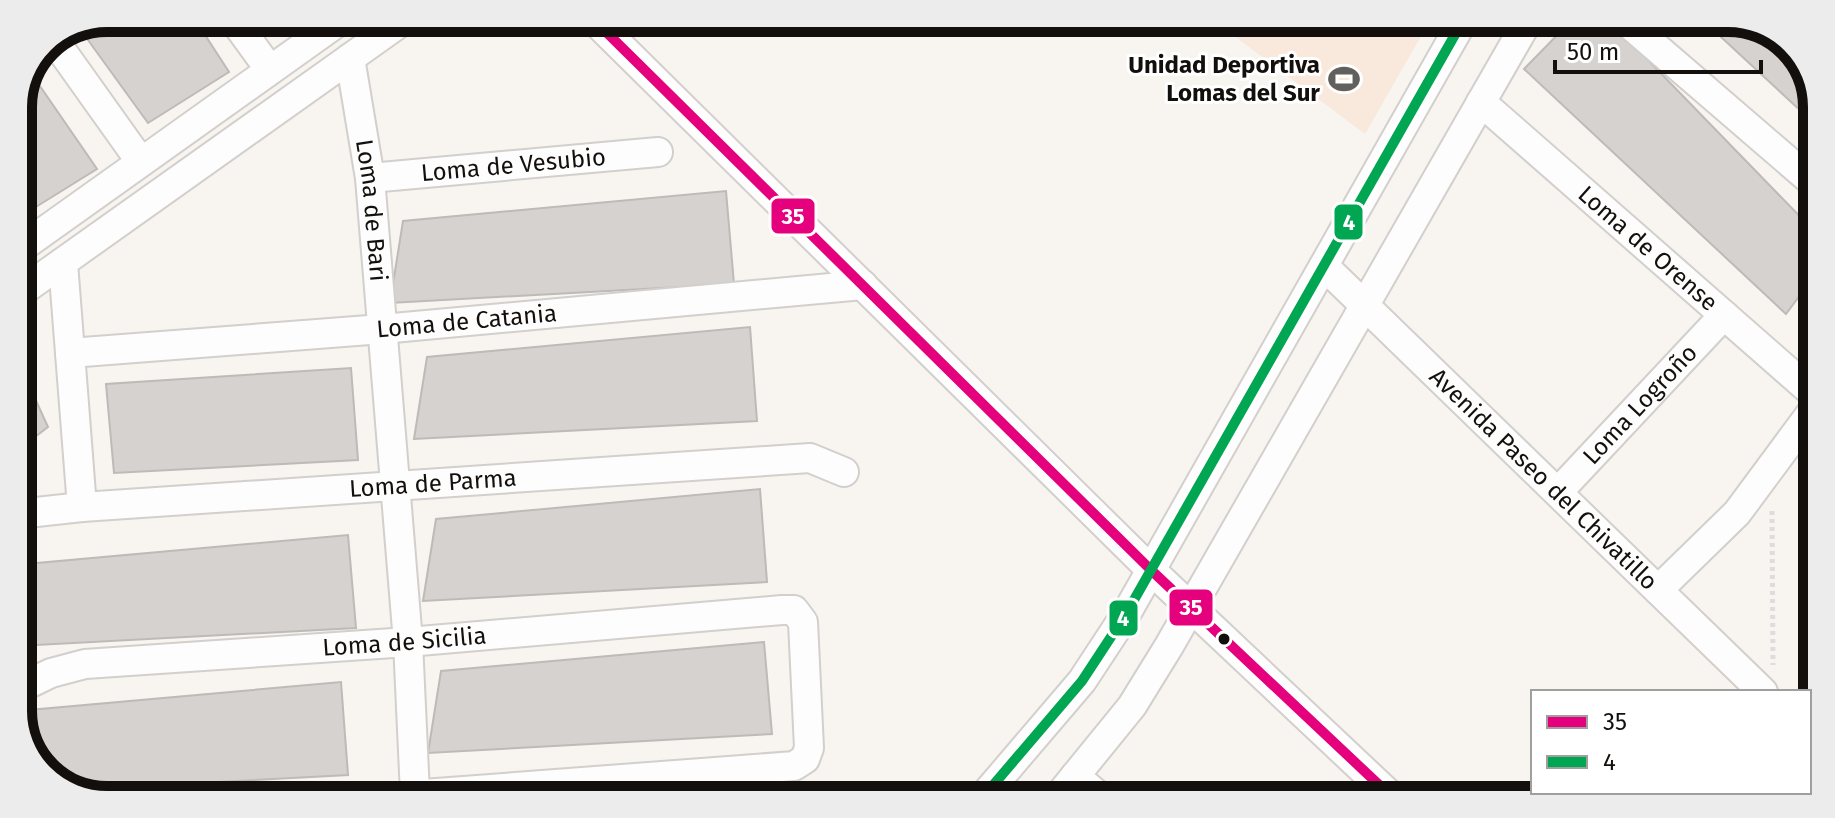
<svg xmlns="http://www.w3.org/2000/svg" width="1835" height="818" viewBox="0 0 1835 818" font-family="'Fira Sans',sans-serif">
  <rect width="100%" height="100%" fill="#f8f4f0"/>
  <path fill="#f9e8dc" d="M1217,23L1428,24L1365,134Z"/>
  <path fill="#d6d2d0" stroke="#bdbab7" stroke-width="2" d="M107,18H194L229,72L148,123L80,29Z
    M1568,24H1613L1815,232V275L1786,314L1524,69Z
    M1708,25H1762L1802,57L1817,101V126Z
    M31,73L97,169L18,218V102Z
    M726,191L734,284L390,303L403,221Z
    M750,327L757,421L414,439L427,357Z
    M18,361L48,427L18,450Z
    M351,368L358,460L114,473L106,384Z
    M760,489L767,582L423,601L436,519Z
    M348,535L356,628L18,646V610L26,564Z
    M764,642L772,734L428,753L441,671Z
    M341,682L348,775L69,790L36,765L18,717V711Z"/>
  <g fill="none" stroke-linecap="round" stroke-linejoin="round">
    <defs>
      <g id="minor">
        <path d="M233,19L270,70"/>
        <path d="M594,20L1151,570L1394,799"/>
        <path d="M1629,24L1816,185"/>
        <path d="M54,40L141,162"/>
        <path id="s1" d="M350,58L370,178L408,642L415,794"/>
        <path id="s2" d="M1481,102L1814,394"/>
        <path id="s3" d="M370,178L658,152"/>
        <path d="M18,250L342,19"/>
        <path d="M63,263L82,507"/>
        <path id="s4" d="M1324,266L1763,692"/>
        <path d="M18,294L405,19"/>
        <path id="s5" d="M70,353L382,329L863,285"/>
        <path id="s6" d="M1558,492L1724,315"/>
        <path id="s7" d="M18,514L82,507L810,458L844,472"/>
        <path d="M1658,590L1737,513L1814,409"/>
        <path id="s8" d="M18,689L51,673L85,664L408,642L782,610H794L803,622L809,748L805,759L794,766L423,794"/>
        <path d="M1809,708L1810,706"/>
        <path d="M1809,736L1810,737"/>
        <path d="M1075,776L1100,797"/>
        <path d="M983,797L1082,681L1126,614L1461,24"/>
        <path d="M1058,797L1132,706L1169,646L1526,24"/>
      </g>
    </defs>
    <use href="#minor" stroke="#d2cfcc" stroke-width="32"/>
    <path stroke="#dedddc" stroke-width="5" stroke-dasharray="4 4" stroke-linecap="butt" d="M1772,511L1773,665"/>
    <use href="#minor" stroke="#fefdfd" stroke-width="28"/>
    <defs>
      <path id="bus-1" d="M594,20L1151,570L1394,799"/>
      <path id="bus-2" d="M983,797L1082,681L1126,614L1461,24"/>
    </defs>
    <use href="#bus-1" stroke="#fff" stroke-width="16"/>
    <use href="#bus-2" stroke="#fff" stroke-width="16"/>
    <use href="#bus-1" stroke="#e5007d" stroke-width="10"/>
    <use href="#bus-2" stroke="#00a651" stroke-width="10"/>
  </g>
  <defs>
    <symbol id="stadium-bare" viewBox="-9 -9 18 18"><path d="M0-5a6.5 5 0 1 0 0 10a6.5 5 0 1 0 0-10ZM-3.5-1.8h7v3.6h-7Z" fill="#625f5c" stroke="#fff" stroke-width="2.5" paint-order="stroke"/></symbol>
  </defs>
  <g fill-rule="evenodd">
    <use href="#stadium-bare" x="1322" y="57" width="44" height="44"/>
  </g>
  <circle fill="#120f0d" stroke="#fff" stroke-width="3" cx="1224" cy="639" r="7"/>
  <g text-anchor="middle" stroke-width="6" stroke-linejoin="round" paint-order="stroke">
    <g font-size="24" font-weight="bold" fill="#120f0d" stroke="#fff" text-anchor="end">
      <text x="1320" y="73">Unidad Deportiva<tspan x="1320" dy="28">Lomas del Sur</tspan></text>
    </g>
    <g font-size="24" fill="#120f0d" stroke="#fff">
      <text dy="8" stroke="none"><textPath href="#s3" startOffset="144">Loma de Vesubio</textPath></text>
      <text dy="8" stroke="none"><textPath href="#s1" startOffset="154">Loma de Bari</textPath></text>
      <text dy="8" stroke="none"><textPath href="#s2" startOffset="222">Loma de Orense</textPath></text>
      <text dy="8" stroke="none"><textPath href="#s5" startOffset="398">Loma de Catania</textPath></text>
      <text dy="8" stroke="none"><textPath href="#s6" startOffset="120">Loma Logroño</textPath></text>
      <text dy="8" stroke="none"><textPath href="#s4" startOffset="306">Avenida Paseo del Chivatillo</textPath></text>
      <text dy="8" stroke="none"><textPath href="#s7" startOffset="416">Loma de Parma</textPath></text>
      <text dy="8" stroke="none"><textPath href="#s8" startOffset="392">Loma de Sicilia</textPath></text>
    </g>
  </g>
  <path d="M0 0H1835V818H0ZM107 32H1728A75 75 0 0 1 1803 107V711A75 75 0 0 1 1728 786H107A75 75 0 0 1 32 711V107A75 75 0 0 1 107 32Z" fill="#ececec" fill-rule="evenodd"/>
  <path fill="none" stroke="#120f0d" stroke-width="10" d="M107 32H1728A75 75 0 0 1 1803 107V711A75 75 0 0 1 1728 786H107A75 75 0 0 1 32 711V107A75 75 0 0 1 107 32Z"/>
  <g stroke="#fff" stroke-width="3">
    <rect x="770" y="197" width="46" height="38" rx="8" fill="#e5007d"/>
    <rect x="1333" y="203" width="31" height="38" rx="8" fill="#00a651"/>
    <rect x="1168" y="588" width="46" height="39" rx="8" fill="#e5007d"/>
    <rect x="1108" y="599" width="31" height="38" rx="8" fill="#00a651"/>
  </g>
  <g font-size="22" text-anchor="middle" font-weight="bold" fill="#fff">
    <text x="793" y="224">35</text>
    <text x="1349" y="230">4</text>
    <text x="1191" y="615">35</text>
    <text x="1123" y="626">4</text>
  </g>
  <rect x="1531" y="690" width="280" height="104" fill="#ffffff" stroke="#a09f9e" stroke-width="2"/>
  <rect x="1547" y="716" width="40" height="12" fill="#e5007d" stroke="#a09f9e" stroke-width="2"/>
  <text x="1603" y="730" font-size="24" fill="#120f0d">35</text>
  <rect x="1547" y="756" width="40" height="12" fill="#00a651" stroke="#a09f9e" stroke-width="2"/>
  <text x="1603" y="770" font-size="24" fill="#120f0d">4</text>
  <path d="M1555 60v12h206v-12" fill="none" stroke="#120f0d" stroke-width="4"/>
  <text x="1567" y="60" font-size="24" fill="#120f0d" stroke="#ffffff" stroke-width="6" paint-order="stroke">50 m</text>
</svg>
